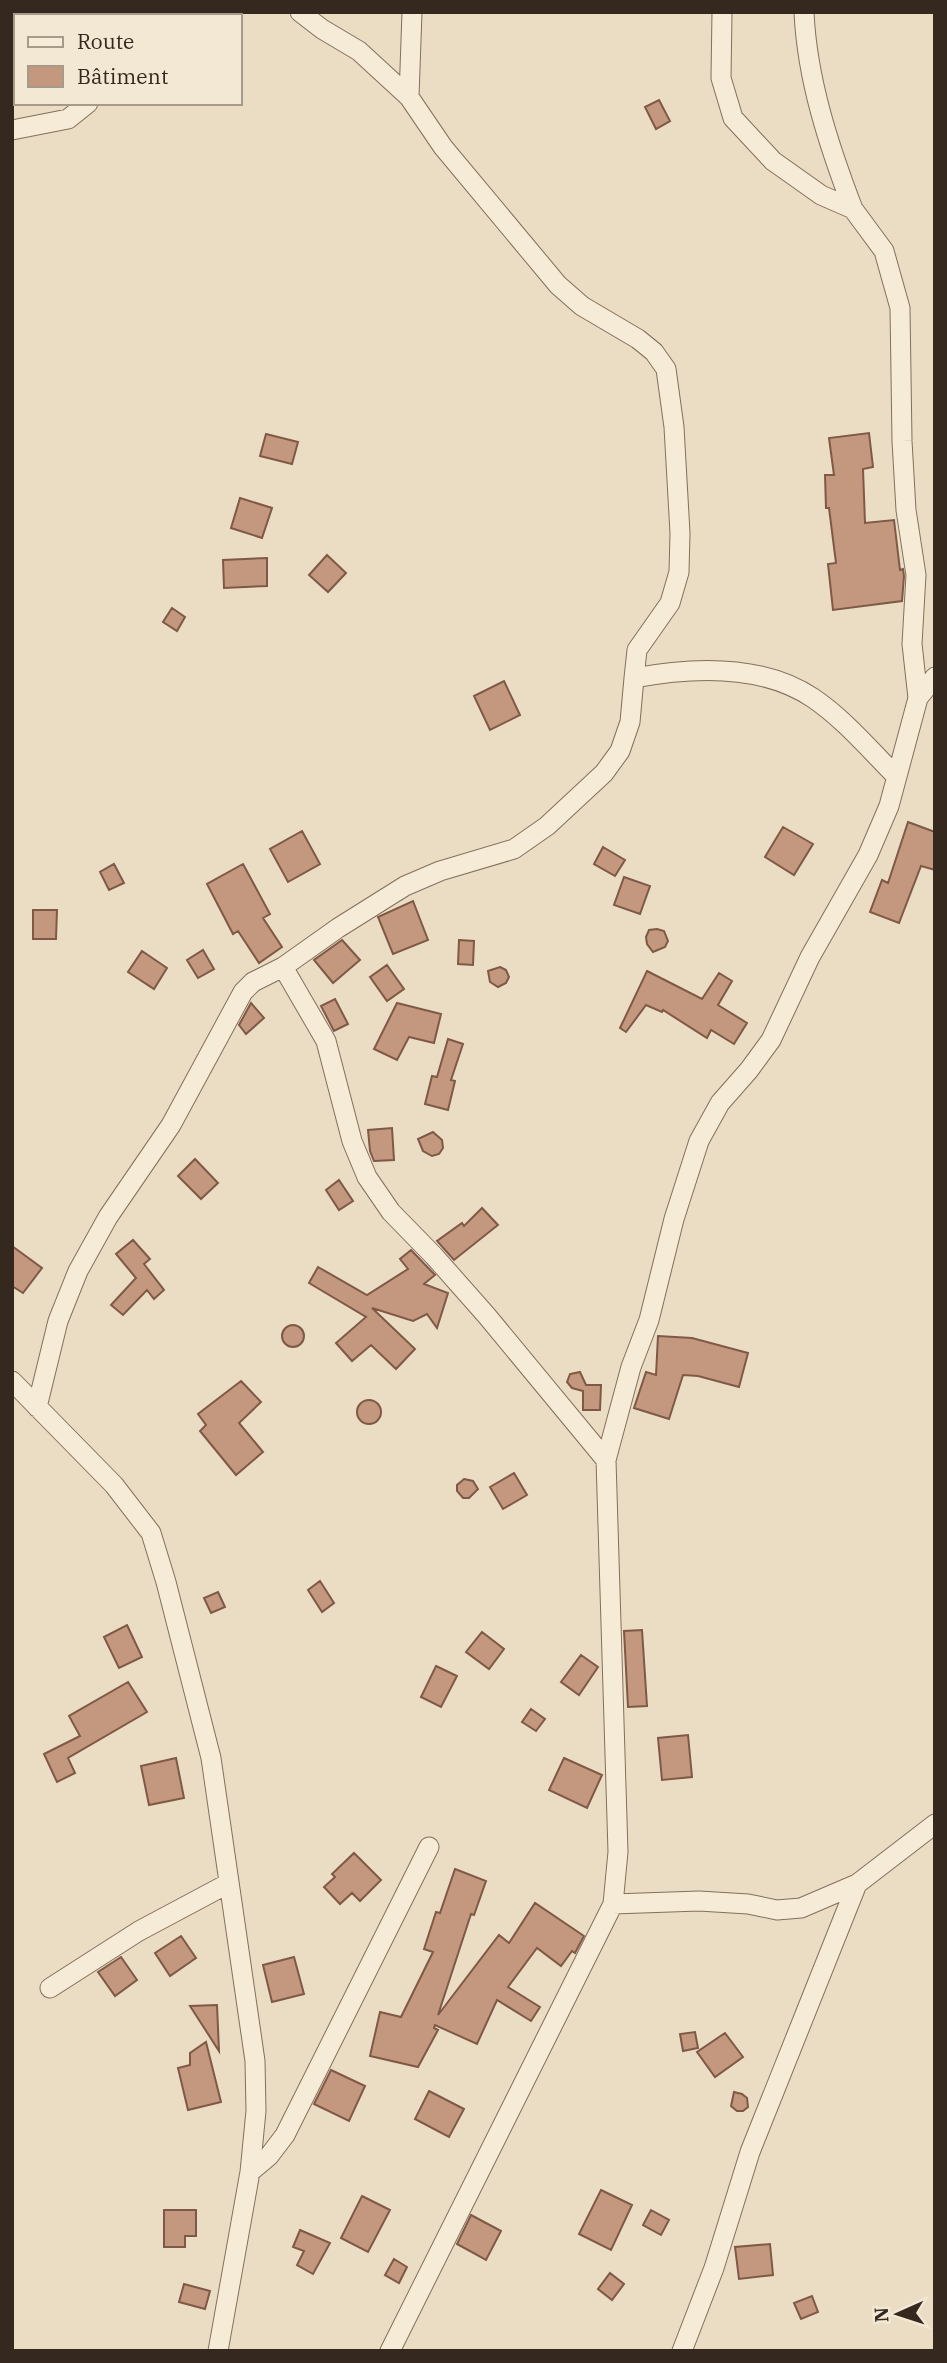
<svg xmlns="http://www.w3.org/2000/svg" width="947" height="2363" viewBox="0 0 947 2363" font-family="'IBM Plex Serif',serif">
  <rect width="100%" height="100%" fill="#eaddc4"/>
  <path fill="#c4987e" stroke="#7f5945" stroke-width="2" d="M659,100L670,121L656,129L645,107Z
    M869,433L873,467L863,469L865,523L894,520L900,570L903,569L904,576L902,601L833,610L828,564L836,563L829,508H826L825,475H834L829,438Z
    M266,434L298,442L292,464L260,456Z
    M240,498L272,508L262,538L231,528Z
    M327,555L346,573L328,592L309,575Z
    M267,558V586L224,588L223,560Z
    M172,608L185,617L177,631L163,622Z
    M504,681L520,715L490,730L474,696Z
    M908,822L935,832V870L921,866L899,923L870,912L882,880L888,883Z
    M783,827L813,844L794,875L765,857Z
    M302,831L320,864L288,882L270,849Z
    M603,847L625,860L615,876L594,864Z
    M114,864L124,883L109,890L100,872Z
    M243,864L270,914L263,918L282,947L259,963L238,931L233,934L207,884Z
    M624,877L650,886L640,914L614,905Z
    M413,901L428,940L393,954L378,917Z
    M33,910H57L56,939H33Z
    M657,929L664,931L668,941L665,947L653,952L647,944L646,937L649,930Z
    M342,940L360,960L333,983L314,960Z
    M459,940L474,941L473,965L458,964Z
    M203,950L214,969L198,978L187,960Z
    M142,951L167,968L154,989L128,972Z
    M387,965L404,989L387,1001L370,977Z
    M500,967L506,970L509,977L506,983L498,987L490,982L488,971Z
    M647,971L702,999L719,973L732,981L718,1005L747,1023L734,1044L711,1030L707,1038L663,1010L662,1012L646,1005L626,1032L620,1028Z
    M335,999L348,1024L334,1031L321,1006Z
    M251,1003L264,1018L246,1034L239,1025Z
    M397,1003L441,1014L434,1043L409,1037L397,1060L374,1049Z
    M448,1039L463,1044L451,1080L455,1081L448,1110L425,1104L432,1076L437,1077Z
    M392,1128L394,1160L374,1161L370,1151L368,1130Z
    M433,1132L442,1140L443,1148L439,1154L432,1156L423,1151L418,1139Z
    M195,1159L218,1183L201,1199L178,1176Z
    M339,1180L353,1201L339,1210L326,1190Z
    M482,1208L498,1225L454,1260L437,1241L462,1223L464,1226Z
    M133,1240L150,1259L144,1264L164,1290L154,1299L147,1290L123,1315L111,1305L136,1278L116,1254Z
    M12,1246L42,1268L23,1293L12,1286Z
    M411,1250L435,1275L424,1284L448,1293L437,1328L427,1314L413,1321L372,1308L415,1349L396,1369L371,1345L352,1361L336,1343L366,1317L309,1283L318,1267L367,1295L408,1269L400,1259Z
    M282 1336a11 11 0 1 1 22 0a11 11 0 1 1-22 0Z
    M658,1336L692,1338L748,1353L739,1387L698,1376L683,1375L669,1419L634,1408L646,1372L656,1375Z
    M580,1372L586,1385H601L600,1410H583V1391L572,1388L567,1382L570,1374Z
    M241,1381L261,1402L239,1423L263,1452L236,1475L200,1431L206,1425L198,1414Z
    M357 1412a12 12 0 1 1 24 0a12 12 0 1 1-24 0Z
    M514,1473L527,1495L503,1509L490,1487Z
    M464,1479L473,1481L478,1489L469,1498H463L457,1491V1485Z
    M320,1581L334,1603L322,1612L308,1590Z
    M218,1592L225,1607L211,1613L204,1598Z
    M127,1625L142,1657L119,1668L104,1637Z
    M642,1630L647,1706L628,1707L624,1631Z
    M482,1632L504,1649L489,1669L466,1652Z
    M581,1655L598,1667L579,1695L561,1682Z
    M436,1666L457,1676L441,1707L421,1697Z
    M128,1682L147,1712L68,1758L75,1773L57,1782L44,1754L80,1736L69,1716Z
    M531,1709L545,1719L536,1731L522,1722Z
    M688,1735L692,1777L662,1780L658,1738Z
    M176,1758L184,1798L149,1805L141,1766Z
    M564,1758L602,1775L587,1808L549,1790Z
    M354,1853L381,1880L360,1901L352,1893L340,1904L324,1887L335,1877L332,1874Z
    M455,1869L486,1881L474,1915L471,1914L438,2015L499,1935L509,1943L535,1903L584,1936L575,1953L572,1951L561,1966L537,1948L508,1987L540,2007L531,2021L497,2000L477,2044L435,2025L434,2028L438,2030L418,2067L370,2056L380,2012L401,2017L433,1952L424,1949L436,1912L440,1913Z
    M181,1936L196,1958L170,1976L155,1953Z
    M121,1957L137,1980L115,1996L98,1972Z
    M294,1957L304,1994L272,2002L263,1965Z
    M217,2005L219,2051L190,2006Z
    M695,2032L698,2048L683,2051L680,2034Z
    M725,2033L743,2057L715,2077L697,2052Z
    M206,2042L221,2102L188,2110L178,2068L190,2065V2053Z
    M331,2070L365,2086L349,2121L314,2104Z
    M429,2091L464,2109L449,2137L415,2119Z
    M734,2092L742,2094L747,2098L748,2107L743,2111H737L731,2106Z
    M601,2190L632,2205L611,2250L579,2234Z
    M362,2196L390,2210L368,2252L341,2238Z
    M164,2210H196V2236H185V2247H164Z
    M651,2210L669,2220L661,2235L643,2225Z
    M471,2215L501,2231L486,2260L457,2244Z
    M300,2230L330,2243L313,2274L297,2265L304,2251L293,2247Z
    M770,2244L773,2275L739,2279L735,2247Z
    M394,2259L407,2267L399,2283L385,2275Z
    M610,2273L624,2284L612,2300L598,2289Z
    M184,2284L210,2291L205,2309L179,2302Z
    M812,2296L818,2312L801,2319L794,2303Z"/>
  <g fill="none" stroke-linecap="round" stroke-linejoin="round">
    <defs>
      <path id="street" d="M300,12L322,29L359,51L409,97L443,147L558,285L582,306L638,339L654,352L666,369L674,427L680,533L679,572L670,603L637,650L634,678
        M804,12C807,80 829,146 853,209
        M208,16L214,12
        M409,97L412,12
        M12,130L68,119L88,103
        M918,698L935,677
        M12,1381L114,1485L151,1533L166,1582L211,1758L255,2061L256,2111L250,2172L218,2351
        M37,1407L58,1321L78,1271L108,1217L171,1125L243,992L253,982L283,967
        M606,1460L631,1367L649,1320L674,1219L699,1141L720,1103L749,1070L771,1040L810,957L868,855L889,806L918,698L912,644L916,575L906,510L902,441L900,308L884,251L853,209L821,195L773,161L733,118L721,78L722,12
        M613,1904L699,1901L748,1904L777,1910L801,1908L857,1884L935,1824
        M50,1988L139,1931L229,1883
        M250,2172L269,2156L285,2135L429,1847
        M390,2351L613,1904L618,1852L606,1460L487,1316L434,1256L391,1212L367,1177L352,1141L326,1041L283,967L338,928L405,886L440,871L514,849L547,826L604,773L620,751L630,722L634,678C692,667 762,664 813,698C844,719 870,750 896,776
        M682,2351L714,2268L750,2152L857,1884"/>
    </defs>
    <use href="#street" stroke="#836f5c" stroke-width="21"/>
    <use href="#street" stroke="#f5ebd7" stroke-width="19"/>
  </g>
  <rect width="947" height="2363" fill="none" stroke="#34281f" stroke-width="28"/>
  <rect x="14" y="14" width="228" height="91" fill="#f2e8d3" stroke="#a69b8b" stroke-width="2"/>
  <rect x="28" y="37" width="35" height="10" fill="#f5ebd7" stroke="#a69b8b" stroke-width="2"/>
  <text x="77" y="49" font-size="21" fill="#34281f">Route</text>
  <rect x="28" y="66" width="35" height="21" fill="#c4987e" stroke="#a69b8b" stroke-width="2"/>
  <text x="77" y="84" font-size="21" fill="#34281f">Bâtiment</text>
  <g transform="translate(898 2314) rotate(267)" stroke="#f2e8d3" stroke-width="5" paint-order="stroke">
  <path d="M0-5L12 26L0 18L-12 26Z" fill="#34281f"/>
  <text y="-10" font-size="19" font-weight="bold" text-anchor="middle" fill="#34281f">N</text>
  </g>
</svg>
